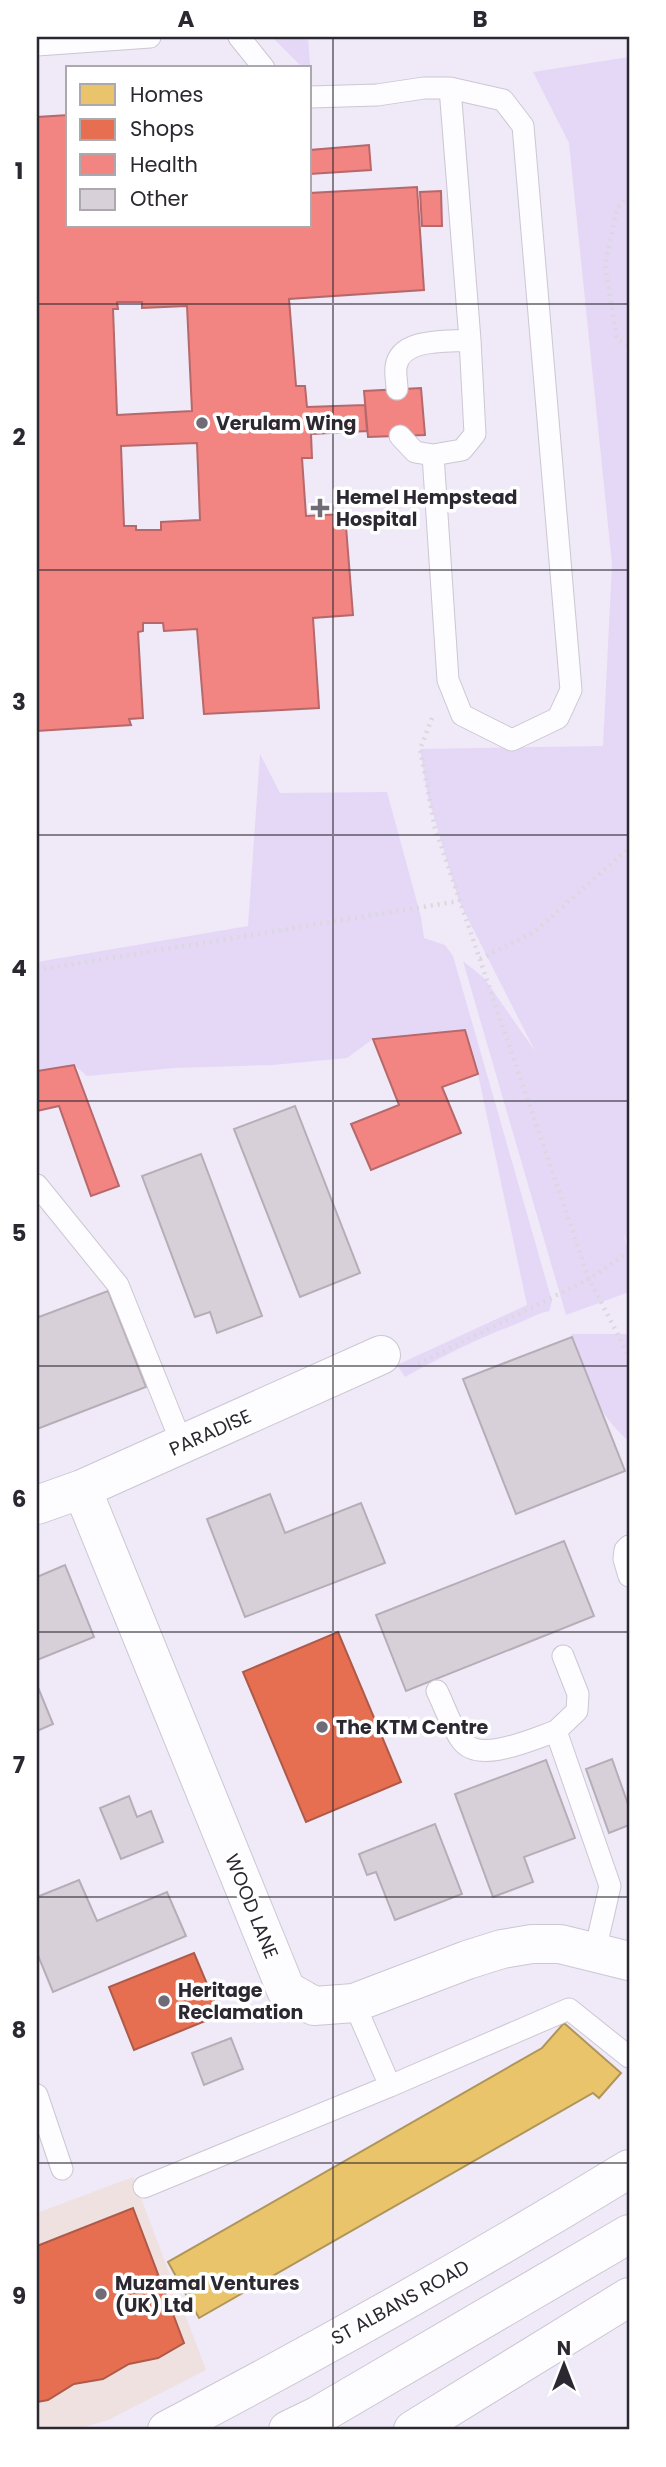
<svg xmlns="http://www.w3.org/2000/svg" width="666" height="2467" viewBox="0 0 666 2467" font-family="Poppins,sans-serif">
  <rect width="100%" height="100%" fill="#efe9f8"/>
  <path fill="#f0e1e1" d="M133,2177L206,2370L108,2420L74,2430H37V2213Z"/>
  <path fill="#e5d8f7" d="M272,37H308L311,77L310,68H303Z
    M629,57V1247L623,1232L629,1253V1292L566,1315L463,961L484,978L535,1051L459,901L428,797L420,749L603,746L612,564L569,143L533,72Z
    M260,754L280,793L387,792L421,917L424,938L445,945L453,956L552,1301L549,1311C536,1314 526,1320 514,1325C476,1339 441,1357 405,1377L397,1365L527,1305L478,1074L465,1030L414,1051L373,1039L347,1058L273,1065L175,1068L87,1076L74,1065L37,1071V962L248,926Z
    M571,1334H629V1441C595,1413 584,1375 571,1334Z"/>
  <path fill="#e9c46a" stroke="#b09559" stroke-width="2" d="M564,2023L621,2073L599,2098L593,2093L199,2318L168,2262L542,2048Z"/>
  <path fill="#e76f51" stroke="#af5a48" stroke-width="2" d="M338,1632L401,1782L306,1822L243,1672Z
    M194,1953L220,2015L134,2050L109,1987Z
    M133,2208L184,2343L158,2358L129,2364L103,2379L74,2384L48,2400L37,2402V2246Z"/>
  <path fill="#f28482" stroke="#b7686a" stroke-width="2" fill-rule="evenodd" d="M68,115V226H310V193L417,187L424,290L289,299L296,386H305L307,407L365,405L367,431L311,434L312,458H302L306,516L345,514L353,615L313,618L319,708L204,714L197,629L164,631L163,623H143V631L138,632L143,718L129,719L131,725L37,731V117ZM117,302H142V308L187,306L192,411L117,415L113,309H118ZM197,443L200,520L161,522V530H136V526H124L121,446Z
    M369,145L371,170L310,174V150Z
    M441,191L442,226H422L420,192Z
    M421,388L425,435L368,437L364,391Z
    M465,1030L478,1074L442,1087L461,1133L371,1170L351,1124L399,1105L373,1039Z
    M74,1065L119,1186L91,1196L59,1106L37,1111V1071Z"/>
  <path fill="#d8d0d9" stroke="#b6aeb7" stroke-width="2" d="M295,1106L360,1273L300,1297L234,1129Z
    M201,1154L262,1316L217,1333L210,1312L195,1317L142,1176Z
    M108,1291L146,1387L37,1429V1312L39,1317Z
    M572,1337L625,1471L516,1514L463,1379Z
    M270,1494L285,1533L361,1503L385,1563L245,1617L207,1519Z
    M564,1541L594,1616L406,1691L376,1615Z
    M65,1565L94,1637L37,1660V1577Z
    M37,1685L53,1724L37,1731Z
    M612,1759L629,1807V1825L609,1833L586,1769Z
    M546,1760L575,1838L524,1857L533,1882L493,1897L455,1794Z
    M129,1796L137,1817L151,1811L163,1842L121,1859L100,1808Z
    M435,1824L462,1894L395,1920L376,1872L367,1875L359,1854Z
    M79,1880L97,1921L167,1892L186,1936L53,1992L37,1953V1897Z
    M231,2038L243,2069L204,2085L192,2053Z"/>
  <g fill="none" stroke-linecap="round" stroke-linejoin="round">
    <defs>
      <path id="service" d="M239,37L264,68
        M37,45L150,37
        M310,97L377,95L424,88H450L503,100L523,126L571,690L558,718L512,740L462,715L448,680L433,455L415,452L400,436
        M397,389C397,382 395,374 396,367C400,337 448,342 470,340L450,88
        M433,455L462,450L475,434L470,340
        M37,1185L118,1285L182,1444
        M629,1546L625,1550L624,1559L629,1576
        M437,1691C445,1707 451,1727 462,1741C479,1764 533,1739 556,1731L610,1886L595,1951
        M556,1731L577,1711L578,1694L563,1656
        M390,2086L569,2009L629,2057
        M37,2095L62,2169
        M144,2187L390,2086L354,2003"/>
      <path id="minor" d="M82,1489L286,1990L314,2006L354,2003L467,1960L502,1949L532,1944H560L629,1961
        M37,1505L82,1489L381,1355
        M413,2430L629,2297"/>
      <path id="primary" d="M167,2430C324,2348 478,2261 629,2169
        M288,2430L319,2415L629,2234"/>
    </defs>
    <use href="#service" stroke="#ccc7d3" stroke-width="23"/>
    <use href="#minor" stroke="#ccc7d3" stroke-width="40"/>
    <use href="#primary" stroke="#ccc7d3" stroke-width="40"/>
    <path stroke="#dad8dc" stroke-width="4.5" stroke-dasharray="2 5" stroke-linecap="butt" d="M629,195L617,209L605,264L617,339L629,346
      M432,718L420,749L435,828L589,1279L629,1356
      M480,959L534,932L629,848
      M37,970L459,901
      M418,1364L589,1279L629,1252"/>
    <use href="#service" stroke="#fdfcfe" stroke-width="21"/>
    <use href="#minor" stroke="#fdfcfe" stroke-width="38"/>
    <use href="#primary" stroke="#fdfcfe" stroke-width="38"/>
  </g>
  <path fill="none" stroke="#2c2832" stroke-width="2" stroke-opacity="0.55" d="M333,37V2430M37,304H629M37,570H629M37,835H629M37,1101H629M37,1366H629M37,1632H629M37,1897H629M37,2163H629"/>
  <g fill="#706c77" stroke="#fff" stroke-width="2.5">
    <circle cx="202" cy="423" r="7"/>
    <path d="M316.5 497.5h7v7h7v7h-7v7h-7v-7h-7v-7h7z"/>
    <circle cx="322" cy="1727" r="7"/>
    <circle cx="164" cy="2001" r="7"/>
    <circle cx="101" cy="2294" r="7"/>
  </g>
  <g text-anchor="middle" stroke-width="7" stroke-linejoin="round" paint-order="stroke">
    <g font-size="19" font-weight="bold" fill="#2c2832" stroke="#fff" text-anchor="start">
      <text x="216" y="430">Verulam Wing</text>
      <text x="336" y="504">Hemel Hempstead<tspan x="336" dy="22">Hospital</tspan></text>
      <text x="336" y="1734">The KTM Centre</text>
      <text x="178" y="1997">Heritage<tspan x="178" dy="22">Reclamation</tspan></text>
      <text x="115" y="2290">Muzamal Ventures<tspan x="115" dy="22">(UK) Ltd</tspan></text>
    </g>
    <g font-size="19" fill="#2c2832" stroke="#fff">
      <text transform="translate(210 1432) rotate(-24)" y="7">PARADISE</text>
      <text transform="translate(252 1906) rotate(68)" y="7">WOOD LANE</text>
      <text transform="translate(400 2302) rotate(-29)" y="7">ST ALBANS ROAD</text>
    </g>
  </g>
  <rect width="666" height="2467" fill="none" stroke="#ffffff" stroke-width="77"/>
  <rect x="66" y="66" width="245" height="161" fill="#ffffff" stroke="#aba9ad" stroke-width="2"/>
  <rect x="80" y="84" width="35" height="21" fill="#e9c46a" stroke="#aba9ad" stroke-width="2"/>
  <text x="130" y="102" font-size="21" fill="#2c2832">Homes</text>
  <rect x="80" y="119" width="35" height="21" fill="#e76f51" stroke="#aba9ad" stroke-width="2"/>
  <text x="130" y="136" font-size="21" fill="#2c2832">Shops</text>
  <rect x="80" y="154" width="35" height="21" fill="#f28482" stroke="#aba9ad" stroke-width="2"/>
  <text x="130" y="172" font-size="21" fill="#2c2832">Health</text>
  <rect x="80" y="189" width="35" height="21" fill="#d8d0d9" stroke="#aba9ad" stroke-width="2"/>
  <text x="130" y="206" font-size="21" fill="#2c2832">Other</text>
  <g transform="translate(564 2365)" stroke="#ffffff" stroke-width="5" paint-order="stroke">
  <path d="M0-5L12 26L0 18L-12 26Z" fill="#2c2832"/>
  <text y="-10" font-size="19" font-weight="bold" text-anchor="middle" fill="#2c2832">N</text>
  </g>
  <rect x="38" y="38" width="590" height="2390" fill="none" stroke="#2c2832" stroke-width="2.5"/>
  <g font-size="23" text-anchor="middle" font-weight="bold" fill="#2c2832">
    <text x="186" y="27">A</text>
    <text x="480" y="27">B</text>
    <text x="19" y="179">1</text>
    <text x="19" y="445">2</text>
    <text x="19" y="710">3</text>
    <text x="19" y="976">4</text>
    <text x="19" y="1241">5</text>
    <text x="19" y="1507">6</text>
    <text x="19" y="1773">7</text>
    <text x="19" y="2038">8</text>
    <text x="19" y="2304">9</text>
  </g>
</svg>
